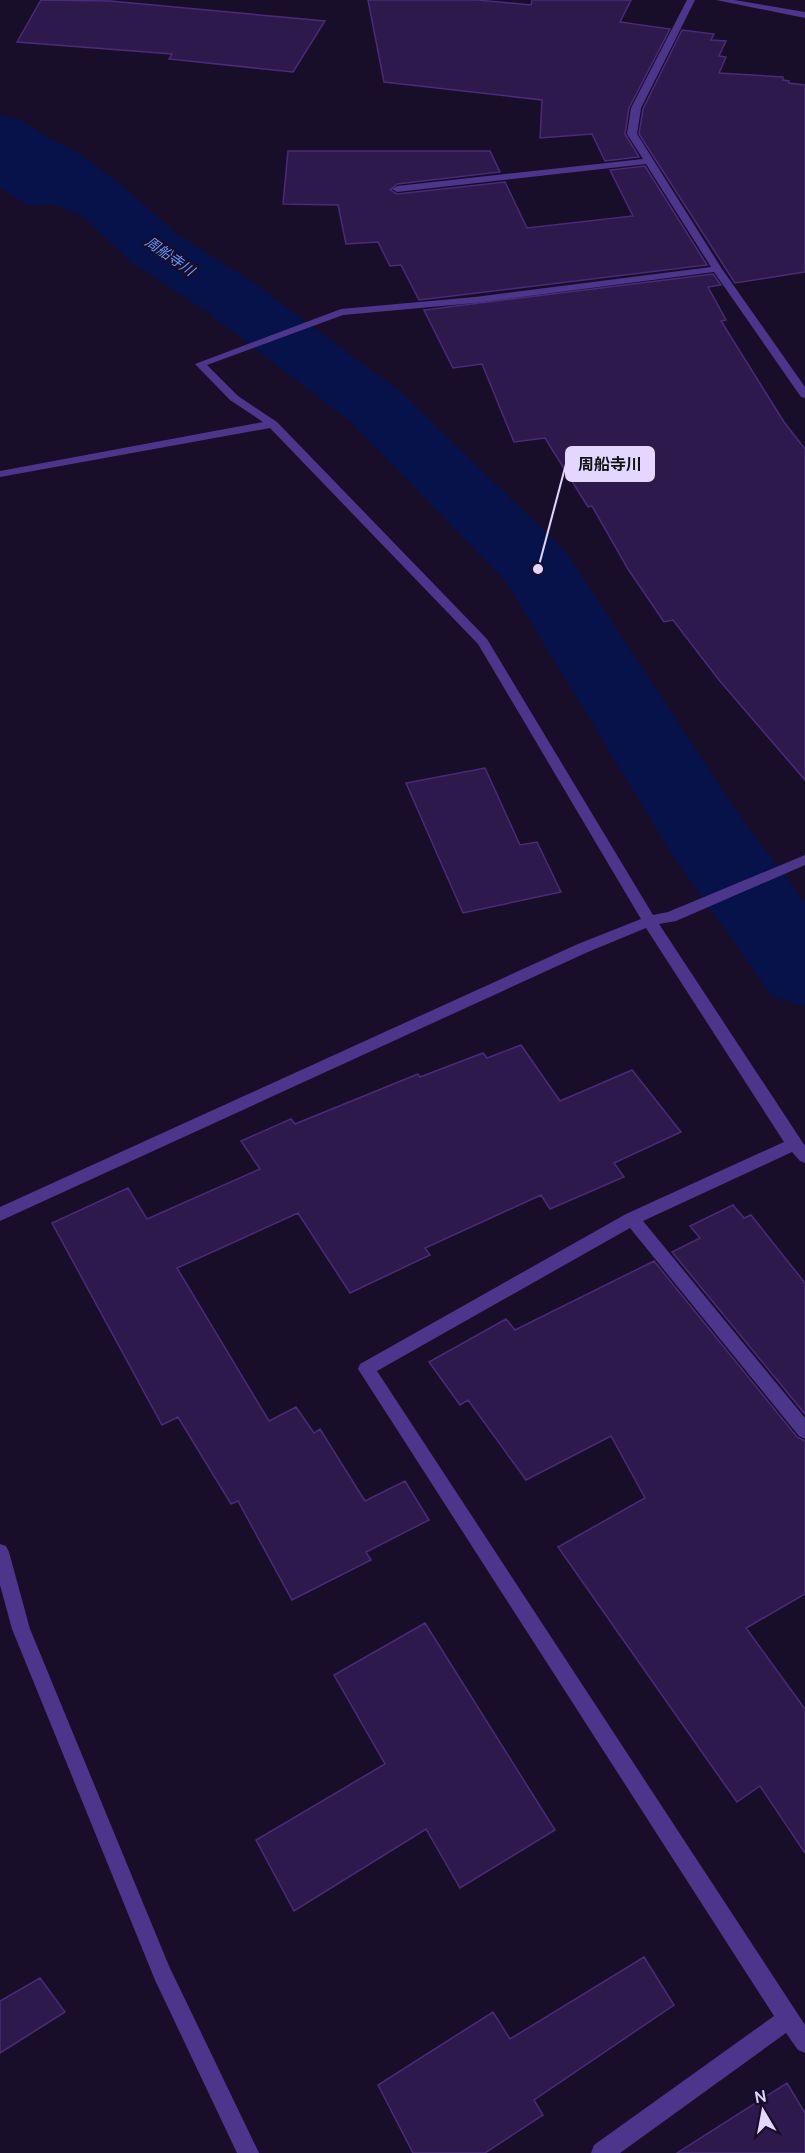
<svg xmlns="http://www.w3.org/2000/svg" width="805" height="2153" viewBox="0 0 805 2153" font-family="Manrope,'Noto Sans JP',sans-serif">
  <rect width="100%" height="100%" fill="#190e2a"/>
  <path fill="#07114a" d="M0,114C24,129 51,137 75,151C113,174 141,209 169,241L147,258L102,224L53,204L29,206L0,188Z"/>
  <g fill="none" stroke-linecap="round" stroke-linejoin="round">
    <path fill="#07114a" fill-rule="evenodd" d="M0,115L21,120L118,182L177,234L254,283L401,392L566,552L739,815L805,902V1006L772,996L675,859L507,583L351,422L206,311L131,262L74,208L0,160Z"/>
  </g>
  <path fill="#2e194c" stroke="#4b2a79" stroke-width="1.5" d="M41,0L110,1L325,21L293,72L169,59L172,54L17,42Z
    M368,0H477L531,5L532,0H631L620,22L670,29L629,108L625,134L639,157L605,161L592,134L540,138L542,100L384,82Z
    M682,30L714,34L711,40L726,41L719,56L726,57L719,73L783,77V80L789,81V83L805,85V272L735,283L639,134L643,109Z
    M288,151H490L500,172L397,184L390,190L397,194L505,182L527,228L633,216L610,170L645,166L707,265L419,300L401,265L390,266L378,242L346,244L338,205L283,204Z
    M713,274L721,285L708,287L726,320L721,321L784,422L805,449V780L719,680L673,620L664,622L628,569L592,506L588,507L545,438L514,442L482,364L453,368L424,310Z
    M485,768L520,845L537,842L561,892L463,913L406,783Z
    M521,1045L560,1101L632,1070L681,1132L614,1163L624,1177L550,1209L541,1195L425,1248L430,1255L350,1293L298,1213L177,1268L269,1421L296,1407L314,1433L320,1429L365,1501L405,1481L429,1520L366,1552L371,1560L292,1600L238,1501L231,1504L178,1417L162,1425L52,1223L128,1188L147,1219L260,1169L241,1141L291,1119L295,1124L418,1074L420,1077L483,1053L487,1058Z
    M733,1205L744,1218L751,1215L805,1283V1414L672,1252L700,1238L690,1226Z
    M654,1261L797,1437L805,1441V1594L746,1628L805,1709V1853L760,1786L737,1802L558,1547L645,1498L611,1436L526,1480L468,1400L460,1405L429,1362L506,1319L515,1330Z
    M425,1623L555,1830L460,1888L426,1829L294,1911L256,1840L385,1764L334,1675Z
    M644,1957L674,2005L534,2100L543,2115L485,2153H413L378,2085L493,2012L510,2039Z
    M40,1978L65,2012L0,2053V2001Z
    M787,2083L805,2113V2153H677Z"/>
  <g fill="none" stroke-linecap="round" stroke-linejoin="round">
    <path fill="#4c368c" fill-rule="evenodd" d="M687,0H695L641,108L637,134L722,269L805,387V398L801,397L714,272L475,303L343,315L207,365L238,396L277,422L487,639L653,915L668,912L805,855V865L676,921L659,924L805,1146V1163L800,1161L792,1152L643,1221L805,1418V1439L799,1436L630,1228L377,1371L805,2025V2053L798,2050L786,2033L620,2153H591L594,2145L774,2016L358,1369L360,1364L626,1214L784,1142L646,928L588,952L0,1221V1207L578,944L641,919L478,644L270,428L0,477V471L263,422L230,400L195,364L341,309L475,297L711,267L646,164L397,192L392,189L397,186L643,159L627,134L631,108Z
      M716,0H734L805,12V18Z
      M0,1544L6,1546L9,1552L30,1629L169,1966L259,2153H237L155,1980L12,1629L0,1585Z"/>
  </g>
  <g text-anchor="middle" stroke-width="4.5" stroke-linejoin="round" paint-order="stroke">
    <g font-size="14" font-style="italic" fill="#6597ff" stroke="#190e2a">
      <text transform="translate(170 256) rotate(35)" y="5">周船寺川</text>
    </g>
  </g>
  <path fill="none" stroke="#e4d7ff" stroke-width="2" d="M538 569L566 464"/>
  <circle fill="#e4d7ff" stroke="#190e2a" stroke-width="2" cx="538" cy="569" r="6"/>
  <rect fill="#e4d7ff" stroke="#e4d7ff" stroke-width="2" x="566" y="447" width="88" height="34" rx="6"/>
  <g font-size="16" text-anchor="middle" font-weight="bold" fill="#111">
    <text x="610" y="470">周船寺川</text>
  </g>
  <g transform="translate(763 2111) rotate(350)" stroke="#190e2a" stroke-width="4.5" paint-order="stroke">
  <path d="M0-4.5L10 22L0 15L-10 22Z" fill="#e4d7ff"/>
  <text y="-9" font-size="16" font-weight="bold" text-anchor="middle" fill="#e4d7ff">N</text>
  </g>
</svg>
